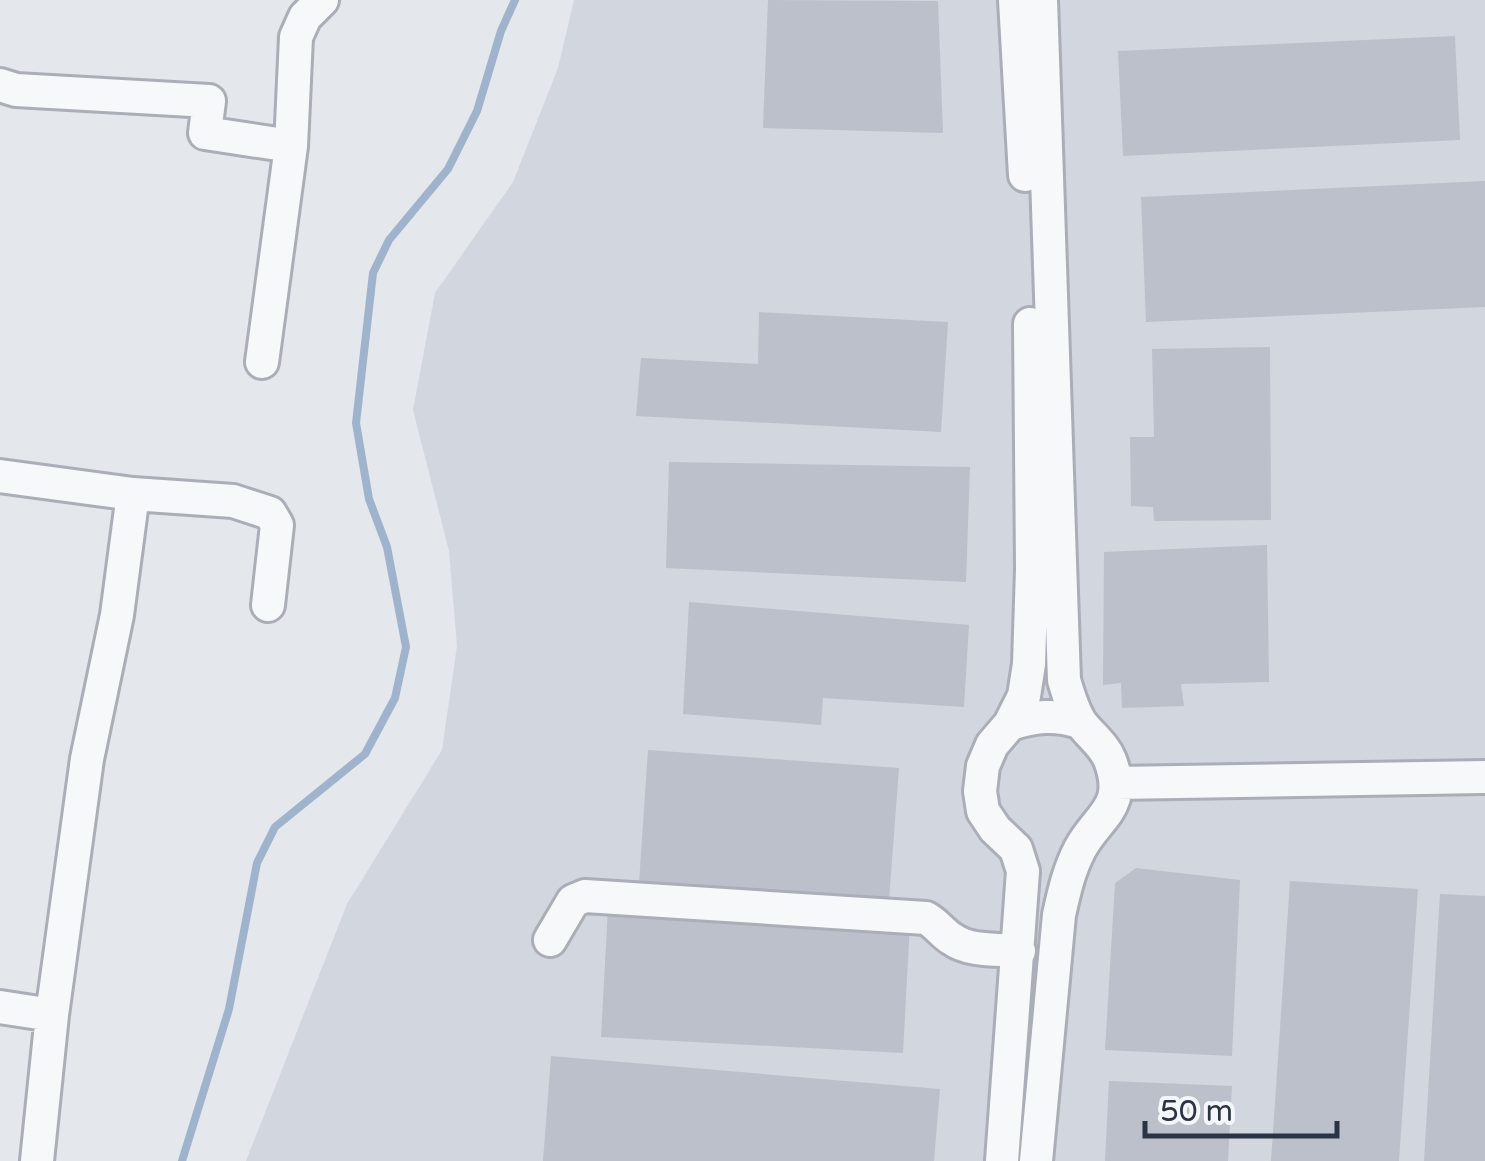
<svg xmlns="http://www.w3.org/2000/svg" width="1485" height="1161" viewBox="0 0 1485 1161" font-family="'Varela Round',sans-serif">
  <rect width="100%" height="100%" fill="#e4e7ec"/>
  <path fill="#d2d6de" d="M574,0H1485V1161H246L347,904L442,750L457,646L449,551L413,410L435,293L513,182L558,68Z"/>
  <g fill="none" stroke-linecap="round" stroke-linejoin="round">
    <path stroke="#9fb4cc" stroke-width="8" d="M182,1161L229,1009L257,863L275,827L365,754L395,698L406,647L387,547L369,499L356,423L373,273L389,240L448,169L477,111L501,31L515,0"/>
  </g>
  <path fill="#bbc0ca" d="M768,0L938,1L943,133L763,128Z
    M1455,36L1460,140L1123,156L1118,51Z
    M1485,181V307L1146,322L1141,197Z
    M759,312L948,322L941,432L636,416L641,358L758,364Z
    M1270,347L1271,520L1154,521L1153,507L1131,506L1130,437H1154L1152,349Z
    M669,462L970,467L966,582L666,568Z
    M1267,545L1269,682L1181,684L1184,706L1122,708L1121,683L1103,685L1104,552Z
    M689,602L969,625L964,707L823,698L821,725L683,714Z
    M648,750L899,768L889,900L639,883Z
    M1136,868L1240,880L1232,1056L1105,1050L1115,883Z
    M1290,881L1418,889L1399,1161H1271Z
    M1440,894L1485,896V1161H1424Z
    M608,908L910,923L903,1053L601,1037Z
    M551,1056L940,1089L934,1161H543Z
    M1109,1081L1232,1086L1228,1161H1105Z"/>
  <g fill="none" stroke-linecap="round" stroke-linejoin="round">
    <defs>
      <path id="minor" d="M1015,0L1025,175
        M0,85L16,90L209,101L205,133L291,146L262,362
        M291,146L296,37L305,17L322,0
        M0,476L133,494L233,501L270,513L277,525L268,605
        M1010,724C1036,716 1054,714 1080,722
        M1116,783L1485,777
        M550,940L573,901L585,896L926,918C937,924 942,933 952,939C970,952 998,949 1019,951
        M0,1007L52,1015
        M37,1161L52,1015L87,759L117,615L133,494
        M1002,1161L1023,871L1016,849L995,829L983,811L980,791L983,766L992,745L1010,724L1024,696L1029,664L1032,569L1030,324
        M1036,1161L1059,915C1064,892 1069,870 1080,849C1098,815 1128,808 1110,760C1104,745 1091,736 1081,723C1073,711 1068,694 1064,680L1041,0"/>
    </defs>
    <use href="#minor" stroke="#a9aeb7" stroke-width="38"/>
    <use href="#minor" stroke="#f7f8fa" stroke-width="32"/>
  </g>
  <path d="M1145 1121v15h192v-15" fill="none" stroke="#2b3445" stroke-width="5"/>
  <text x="1160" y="1121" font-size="30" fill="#2b3445" stroke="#f4f6f9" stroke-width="8" paint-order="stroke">50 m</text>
</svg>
